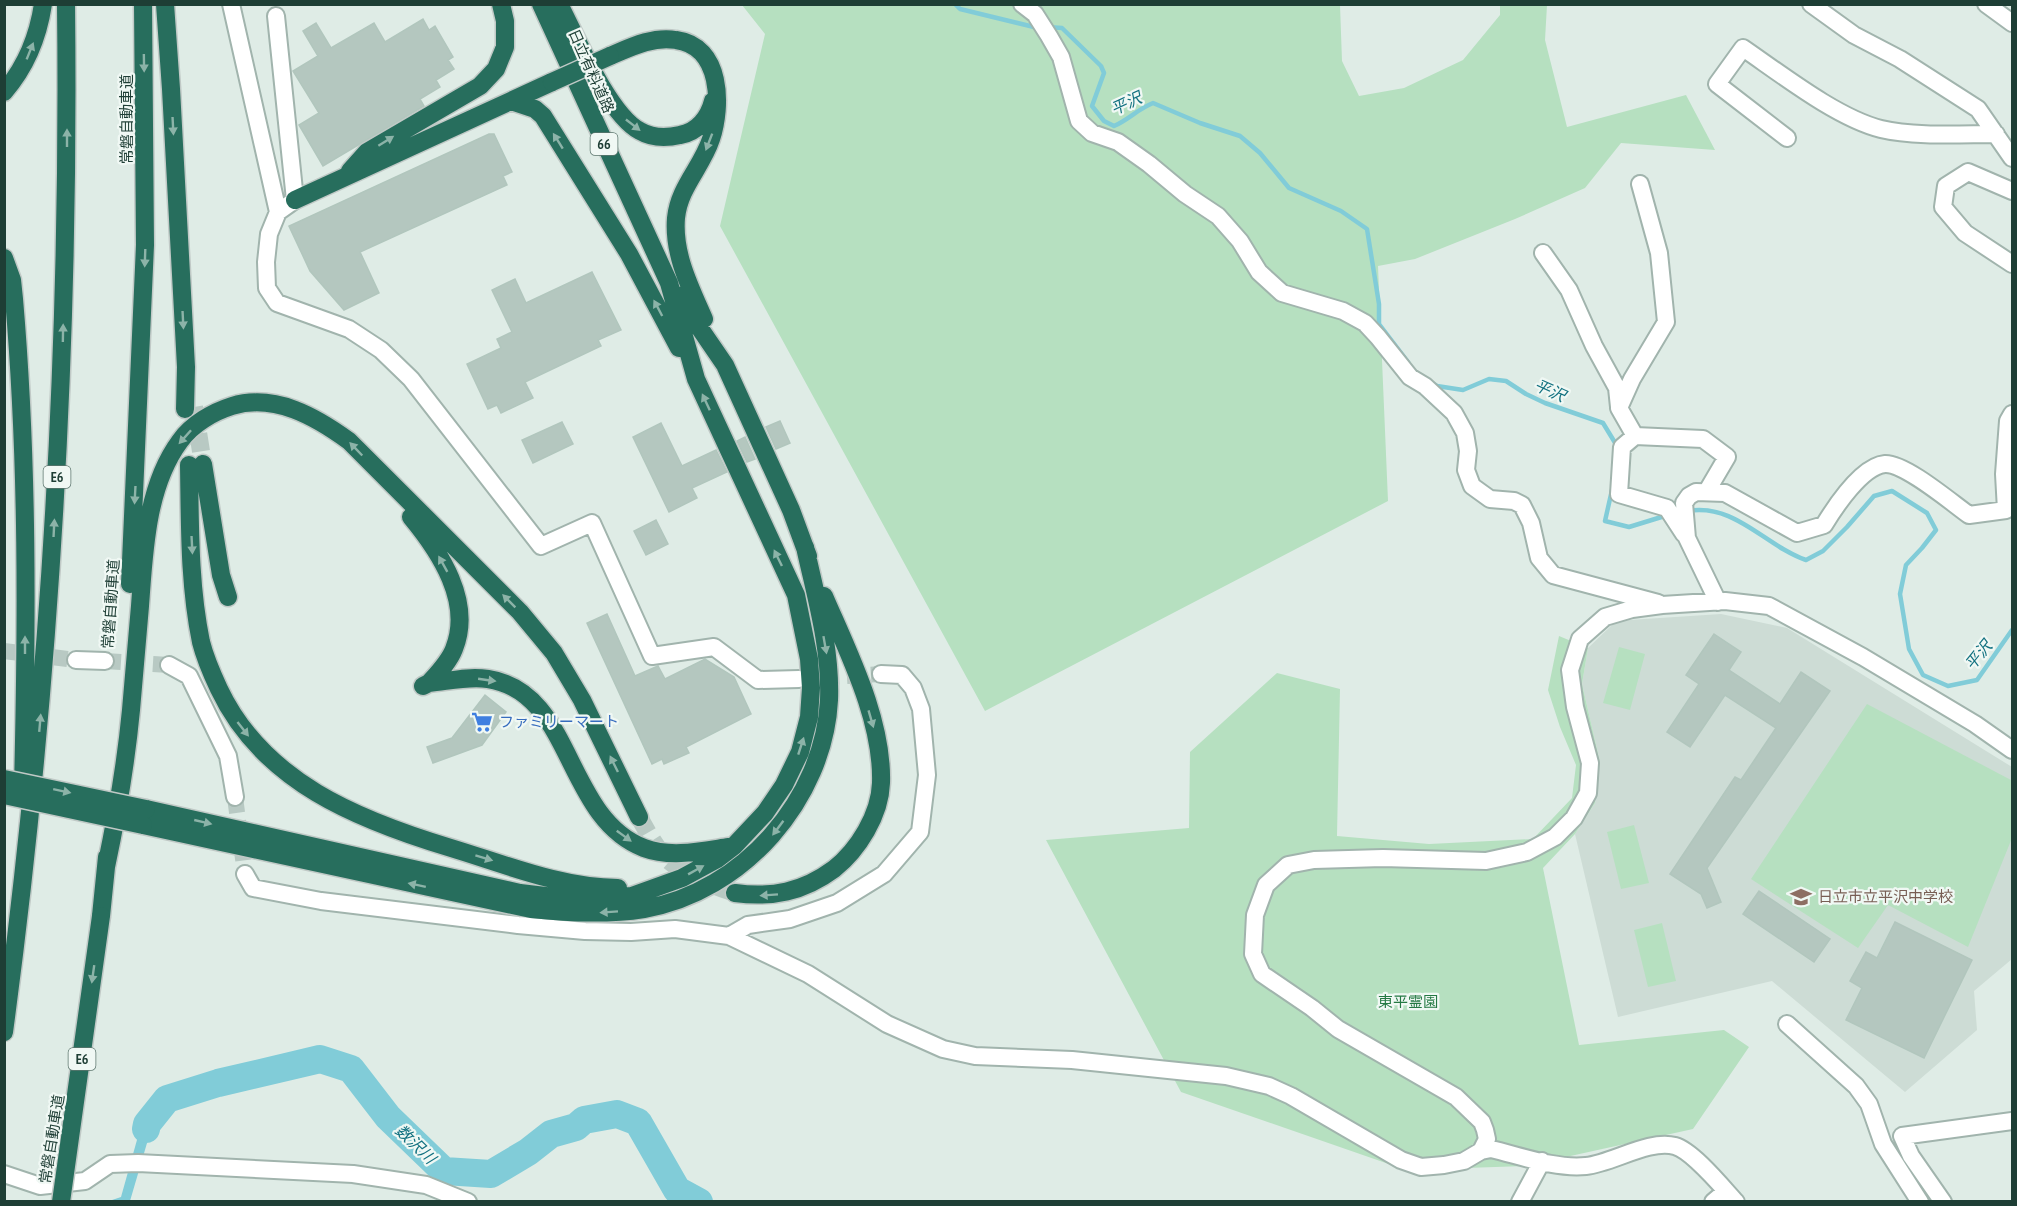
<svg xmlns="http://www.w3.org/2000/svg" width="2017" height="1206" viewBox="0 0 2017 1206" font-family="'PT Sans Narrow','Noto Sans JP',sans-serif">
  <rect width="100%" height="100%" fill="#dfece6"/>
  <path fill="#cddcd5" d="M1721,614L1787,628L2012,767V959L1974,991L1977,1030L1905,1092L1772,981L1618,1017L1575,834L1595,803L1600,762L1582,684L1588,648L1614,623L1629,620Z"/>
  <path fill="#b6e0c0" d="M742,5H1340L1342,61L1359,96L1404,88L1463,60L1500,15V5H1547L1545,40L1567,127L1686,95L1715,150L1621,143L1585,188L1515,219L1415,259L1378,266L1388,501L985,711L720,226L765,34Z
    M1559,636L1588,648L1582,684L1600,762L1595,803L1575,834L1543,868L1579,1045L1724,1030L1749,1047L1693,1129L1525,1166L1406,1170L1181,1092L1046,840L1189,828L1190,752L1277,673L1340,689L1337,836L1429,844L1533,839L1572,798L1576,765L1560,727L1548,690Z
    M1619,647L1645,654L1630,710L1603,703Z
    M1867,704L2011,780L2012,838L1968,947L1888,905L1858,948L1751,879Z
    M1634,825L1649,883L1621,889L1607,832Z
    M1662,923L1676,981L1648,987L1634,930Z"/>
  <path fill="#81ccd8" d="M164,1095L170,1103L152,1126L130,1201L106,1202L121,1197L142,1122Z"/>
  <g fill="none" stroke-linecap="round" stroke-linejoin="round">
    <path stroke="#81ccd8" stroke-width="4.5" d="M955,4L960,9L1038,28
      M1047,27L1062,28L1101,66L1104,73L1092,106L1104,121L1114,126C1128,120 1138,109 1153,103L1200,123L1240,136L1260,153L1289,188L1341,211L1367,229L1379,304V324L1408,362
      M1432,383L1437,386L1463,390L1489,379L1506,381L1526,394L1545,403L1603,423L1617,446
      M1612,490L1605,521L1629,527L1668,515
      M1688,511C1735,503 1765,546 1806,560L1823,551L1847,527L1874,496L1892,491L1927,513L1936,530L1922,548L1906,565L1900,594L1909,649L1923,675L1948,686L1977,680L2012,630"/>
    <path stroke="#81ccd8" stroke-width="28" d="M146,1129L147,1124L167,1099L218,1083L320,1059L351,1069L388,1117L444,1171L491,1174L528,1152L551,1134L576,1127L584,1120L617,1114L638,1122L677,1190L699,1202"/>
  </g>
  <path fill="#b4c7bf" stroke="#b1c6bd" stroke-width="1.5" d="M423,19L429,30L435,26L453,57L448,60L454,69L436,80L440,87L420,99L424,106L323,166L299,125L319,113L293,71L318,56L303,31L316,23L331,48L374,23L385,42Z
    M489,134H494L512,172L503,176L507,185L360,252L379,293L344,310L310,271L289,226Z
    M592,272L621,330L598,340L601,346L525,382L533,398L501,413L497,405L488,409L467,364L501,348L497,339L512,332L492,290L515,279L526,303Z
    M780,421L790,443L776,449L766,427Z
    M562,422L573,444L533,463L522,440Z
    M661,423L682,466L716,450L727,472L692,488L697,498L669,512L633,437Z
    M745,437L755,459L747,462L737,441Z
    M656,520L668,544L646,555L634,531Z
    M607,614L635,676L658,666L665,679L705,659L734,677L751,714L686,747L689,753L664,764L662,759L652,764L587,623Z
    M1714,634L1741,652L1729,670L1780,704L1801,672L1830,691L1707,868L1721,902L1707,908L1701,894L1670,874L1735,777L1741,780L1776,728L1725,695L1690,747L1667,732L1699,684L1686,675Z
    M485,695L506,712L482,745L433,763L427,747L452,738Z
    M1759,891L1830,939L1814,962L1743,914Z
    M1895,922L1972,960L1924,1058L1846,1020L1862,988L1850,981L1866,952L1877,958Z"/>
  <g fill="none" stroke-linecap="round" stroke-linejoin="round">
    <path stroke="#b8c9c3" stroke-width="16" stroke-dasharray="16 8" stroke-linecap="butt" d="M4,651L76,660
      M105,661L169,665
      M799,679L881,674
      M235,797L245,874"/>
    <path stroke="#b8c9c3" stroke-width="18" stroke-dasharray="18 9" stroke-linecap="butt" d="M194,407L203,464
      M639,817C647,831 656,849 668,860C687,877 712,885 735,893"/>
    <defs>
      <path id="minor" d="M231,4L278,212
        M1022,4L1035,14L1049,36L1061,57L1079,121L1092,133L1118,142L1149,164L1185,194L1218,216L1240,241L1259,272L1282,293L1343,311L1365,323L1378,337L1410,377L1425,386L1454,413L1465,433L1468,451L1466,470L1472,486L1490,499L1514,501L1522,505L1531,523L1539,558L1553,575L1658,603
        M1811,4L1854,35L1900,59L1978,109L2012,158
        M1986,4L2012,23
        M276,16L295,200L278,212L269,234L266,262L267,288L277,303L349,329L381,350L411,379L541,546L592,523L652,656L714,647L758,680L799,679
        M1787,138L1717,84L1743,48C1781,74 1837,118 1881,129C1914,137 1962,134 1996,134
        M2012,191L1968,172L1946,186L1943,207L1965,233L2012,264
        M1543,253L1569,290L1594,346L1617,388L1619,407
        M1635,436L1619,408L1632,379L1666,322L1659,253L1640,184
        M1684,534L1667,508L1619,494L1622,447L1635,436L1703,439L1727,457L1707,491
        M1718,602L1687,538L1684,503L1689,496L1696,492L1725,493L1797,533L1824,525C1835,507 1862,466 1885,464C1905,463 1952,503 1969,515L2006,510L2004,474L2008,421L2012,414
        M76,660L105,661
        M169,665L189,676L228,756L235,797
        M245,874L253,888L321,901L518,925L585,931L631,932L675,929L729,936L808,974L887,1024L943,1049L975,1056L1072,1060L1226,1076L1269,1086L1291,1096L1401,1160L1421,1167L1444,1165L1464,1161L1481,1151L1491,1149C1521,1156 1555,1169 1586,1166C1613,1163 1649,1139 1675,1146C1693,1151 1723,1188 1736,1202
        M729,936L748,925L790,919L837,903L884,874L920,832L927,775L921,709L913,688L902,675L881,674
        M1787,1024L1856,1086L1869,1104L1883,1144L1920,1202
        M1481,1151L1487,1139L1485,1130L1482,1122L1456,1097L1338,1029L1312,1008L1262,974L1253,954L1255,915L1266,885L1288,865L1314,860L1383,858L1486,861L1527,852L1555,837L1574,818L1588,793L1590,763L1575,707L1570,670L1580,639L1605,617L1632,609L1662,605L1725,601L1769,606L1863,657L1975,724L2012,750
        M4,1174L40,1186L85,1181L110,1164L138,1163L353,1174L426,1185L468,1202
        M1520,1202L1542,1161
        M1713,1202L1726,1191
        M1943,1202L1911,1156L1902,1136L2012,1121"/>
      <path id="highway" d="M165,4L171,89L186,367L185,409
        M559,4C576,37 609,115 640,131C652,138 667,138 680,135C698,132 709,117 713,101
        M610,56C631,47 653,36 676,40C722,46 722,106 711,139C702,167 679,187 676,218C673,254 690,287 704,319
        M4,92C25,68 38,37 43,4
        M511,101L535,109L543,116L629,254L679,348
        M350,171L367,152L480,86L496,69L505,47V21L501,4
        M295,200L552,82
        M4,258L12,280L14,299C28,461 27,624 23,786
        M677,295L725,365L791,510L808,556
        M203,464L221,575L228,597
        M189,465C190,524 189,584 201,642C205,658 212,674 219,689C263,782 358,820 451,848C504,864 562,888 618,888
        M411,517C440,552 473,602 454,649C449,662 438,673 429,683L423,686
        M130,584L145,245L143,4
        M429,683C449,681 468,676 488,679C574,692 564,817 644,848C671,858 702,851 729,847
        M146,809L520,893L562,898L593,899L632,896L682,878L717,859L734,846L765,813L784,785L800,752L809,717L811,688L809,659L796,595L696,379L669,283L541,4
        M143,825L531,909C568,913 606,915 644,909C743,892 824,799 829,700C831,648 816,597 805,547
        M106,867C117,815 126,763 131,710C134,676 137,641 140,606C144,552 146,487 180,441C192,424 213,412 232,406C275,393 316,417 349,441L520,612L554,653L582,700L639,817
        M735,893C772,898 803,892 834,869C858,850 880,815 881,783C883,720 848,652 824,596
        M101,916L107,857
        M4,1032C50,690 70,349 66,4"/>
    </defs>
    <use href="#minor" stroke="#a1b4ad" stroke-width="20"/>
    <use href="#highway" stroke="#c0c9c6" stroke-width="21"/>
    <use href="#minor" stroke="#fff" stroke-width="16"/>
    <use href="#highway" stroke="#276e5d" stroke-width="18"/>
    <defs>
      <path id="highway-bridge" d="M552,82L610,56
        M4,779L146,809
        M4,795L143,825
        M61,1202L101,916"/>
    </defs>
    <use href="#highway-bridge" stroke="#c0c9c6" stroke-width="21" stroke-linecap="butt"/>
    <use href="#highway-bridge" stroke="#276e5d" stroke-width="18"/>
  </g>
  <defs><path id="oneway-solid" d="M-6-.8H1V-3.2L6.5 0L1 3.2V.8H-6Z" transform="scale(1.5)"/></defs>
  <g fill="#8cb3a8">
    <use href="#oneway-solid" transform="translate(30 51) rotate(-68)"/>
    <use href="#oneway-solid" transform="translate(144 63) rotate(89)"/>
    <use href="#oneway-solid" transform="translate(633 125) rotate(38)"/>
    <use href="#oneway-solid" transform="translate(173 126) rotate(87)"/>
    <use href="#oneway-solid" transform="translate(67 138) rotate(-90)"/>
    <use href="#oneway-solid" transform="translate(386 141) rotate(-32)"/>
    <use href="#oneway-solid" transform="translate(558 141) rotate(-122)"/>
    <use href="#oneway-solid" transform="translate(709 142) rotate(111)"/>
    <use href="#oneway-solid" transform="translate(145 258) rotate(92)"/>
    <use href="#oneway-solid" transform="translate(658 308) rotate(-118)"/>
    <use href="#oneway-solid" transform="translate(183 320) rotate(87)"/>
    <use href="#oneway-solid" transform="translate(63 333) rotate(-89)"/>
    <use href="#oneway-solid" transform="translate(706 402) rotate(-115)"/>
    <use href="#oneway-solid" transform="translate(185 437) rotate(132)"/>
    <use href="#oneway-solid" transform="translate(356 449) rotate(-134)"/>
    <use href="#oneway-solid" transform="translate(135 495) rotate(93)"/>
    <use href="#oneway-solid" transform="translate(54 528) rotate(-87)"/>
    <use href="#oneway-solid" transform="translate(192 545) rotate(87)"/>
    <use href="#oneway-solid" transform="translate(778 558) rotate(-116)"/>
    <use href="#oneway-solid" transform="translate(443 564) rotate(-119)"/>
    <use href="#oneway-solid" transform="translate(509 601) rotate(-135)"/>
    <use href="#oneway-solid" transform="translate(25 645) rotate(-90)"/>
    <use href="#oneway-solid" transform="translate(825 645) rotate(80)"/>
    <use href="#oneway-solid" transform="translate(487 680) rotate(8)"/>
    <use href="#oneway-solid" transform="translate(871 719) rotate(74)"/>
    <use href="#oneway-solid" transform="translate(40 723) rotate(-85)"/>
    <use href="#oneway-solid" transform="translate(243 729) rotate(52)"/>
    <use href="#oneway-solid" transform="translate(801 746) rotate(-72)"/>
    <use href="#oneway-solid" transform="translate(614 764) rotate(-116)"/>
    <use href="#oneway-solid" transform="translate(62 791) rotate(12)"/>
    <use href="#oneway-solid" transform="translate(203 822) rotate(13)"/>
    <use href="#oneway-solid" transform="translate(778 828) rotate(127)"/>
    <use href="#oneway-solid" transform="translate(624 836) rotate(36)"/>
    <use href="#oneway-solid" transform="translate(484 858) rotate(17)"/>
    <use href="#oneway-solid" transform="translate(696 870) rotate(-29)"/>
    <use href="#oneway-solid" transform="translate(417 885) rotate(-168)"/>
    <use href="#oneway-solid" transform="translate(769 895) rotate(176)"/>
    <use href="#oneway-solid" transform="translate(609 912) rotate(176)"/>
    <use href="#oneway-solid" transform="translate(93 974) rotate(98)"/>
  </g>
  <defs>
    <symbol id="supermarket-bare" viewBox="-9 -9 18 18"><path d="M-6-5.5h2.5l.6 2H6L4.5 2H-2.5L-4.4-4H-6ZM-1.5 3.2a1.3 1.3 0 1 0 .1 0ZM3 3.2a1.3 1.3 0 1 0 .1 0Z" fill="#3f7fe0" stroke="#f0f8f4" stroke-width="2.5" paint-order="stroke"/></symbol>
    <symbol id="school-bare" viewBox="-9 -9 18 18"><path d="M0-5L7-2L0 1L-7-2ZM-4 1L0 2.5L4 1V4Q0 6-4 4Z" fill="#8d6e63" stroke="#f0f8f4" stroke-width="2.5" paint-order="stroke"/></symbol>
  </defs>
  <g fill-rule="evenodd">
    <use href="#supermarket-bare" x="467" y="707" width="30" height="30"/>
    <use href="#school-bare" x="1786" y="882" width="30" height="30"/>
  </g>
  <g text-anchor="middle" stroke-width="4.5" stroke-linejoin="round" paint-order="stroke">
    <g fill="#f0f8f4" stroke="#5d766e" stroke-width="1.5">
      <rect x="590.5" y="133" width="27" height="22" rx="4.5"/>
      <rect x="43.5" y="466" width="27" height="22" rx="4.5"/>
      <rect x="68.5" y="1048" width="27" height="22" rx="4.5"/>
    </g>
    <g font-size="14" font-weight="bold" fill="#1e3e35">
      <text x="604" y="149">66</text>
      <text x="57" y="482">E6</text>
      <text x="82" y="1064">E6</text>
    </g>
    <g font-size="15" fill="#1e3e35" stroke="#f0f8f4">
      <text transform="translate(591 71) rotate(66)" y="5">日立有料道路</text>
      <text transform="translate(127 119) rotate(-90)" y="5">常磐自動車道</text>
      <text transform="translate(111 604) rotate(-86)" y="5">常磐自動車道</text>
      <text transform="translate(52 1139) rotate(-81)" y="5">常磐自動車道</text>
    </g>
    <g font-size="15" fill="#366cbe" stroke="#f0f8f4" text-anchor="start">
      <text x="499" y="727">ファミリーマート</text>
    </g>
    <g font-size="15" fill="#785e54" stroke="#f0f8f4" text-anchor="start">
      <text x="1818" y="902">日立市立平沢中学校</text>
    </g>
    <g font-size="15" fill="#247943" stroke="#f0f8f4">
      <text x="1408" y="1007">東平霊園</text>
    </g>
    <g font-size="16" font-style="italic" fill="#127180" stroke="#f0f8f4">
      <text transform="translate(1126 103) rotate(-25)" y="6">平沢</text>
      <text transform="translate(1550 390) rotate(24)" y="6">平沢</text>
      <text transform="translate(1978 655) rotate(-51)" y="6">平沢</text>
      <text transform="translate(416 1144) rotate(44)" y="6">数沢川</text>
    </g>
  </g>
  <rect width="2017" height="1206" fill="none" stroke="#1e3e35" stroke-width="12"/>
</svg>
